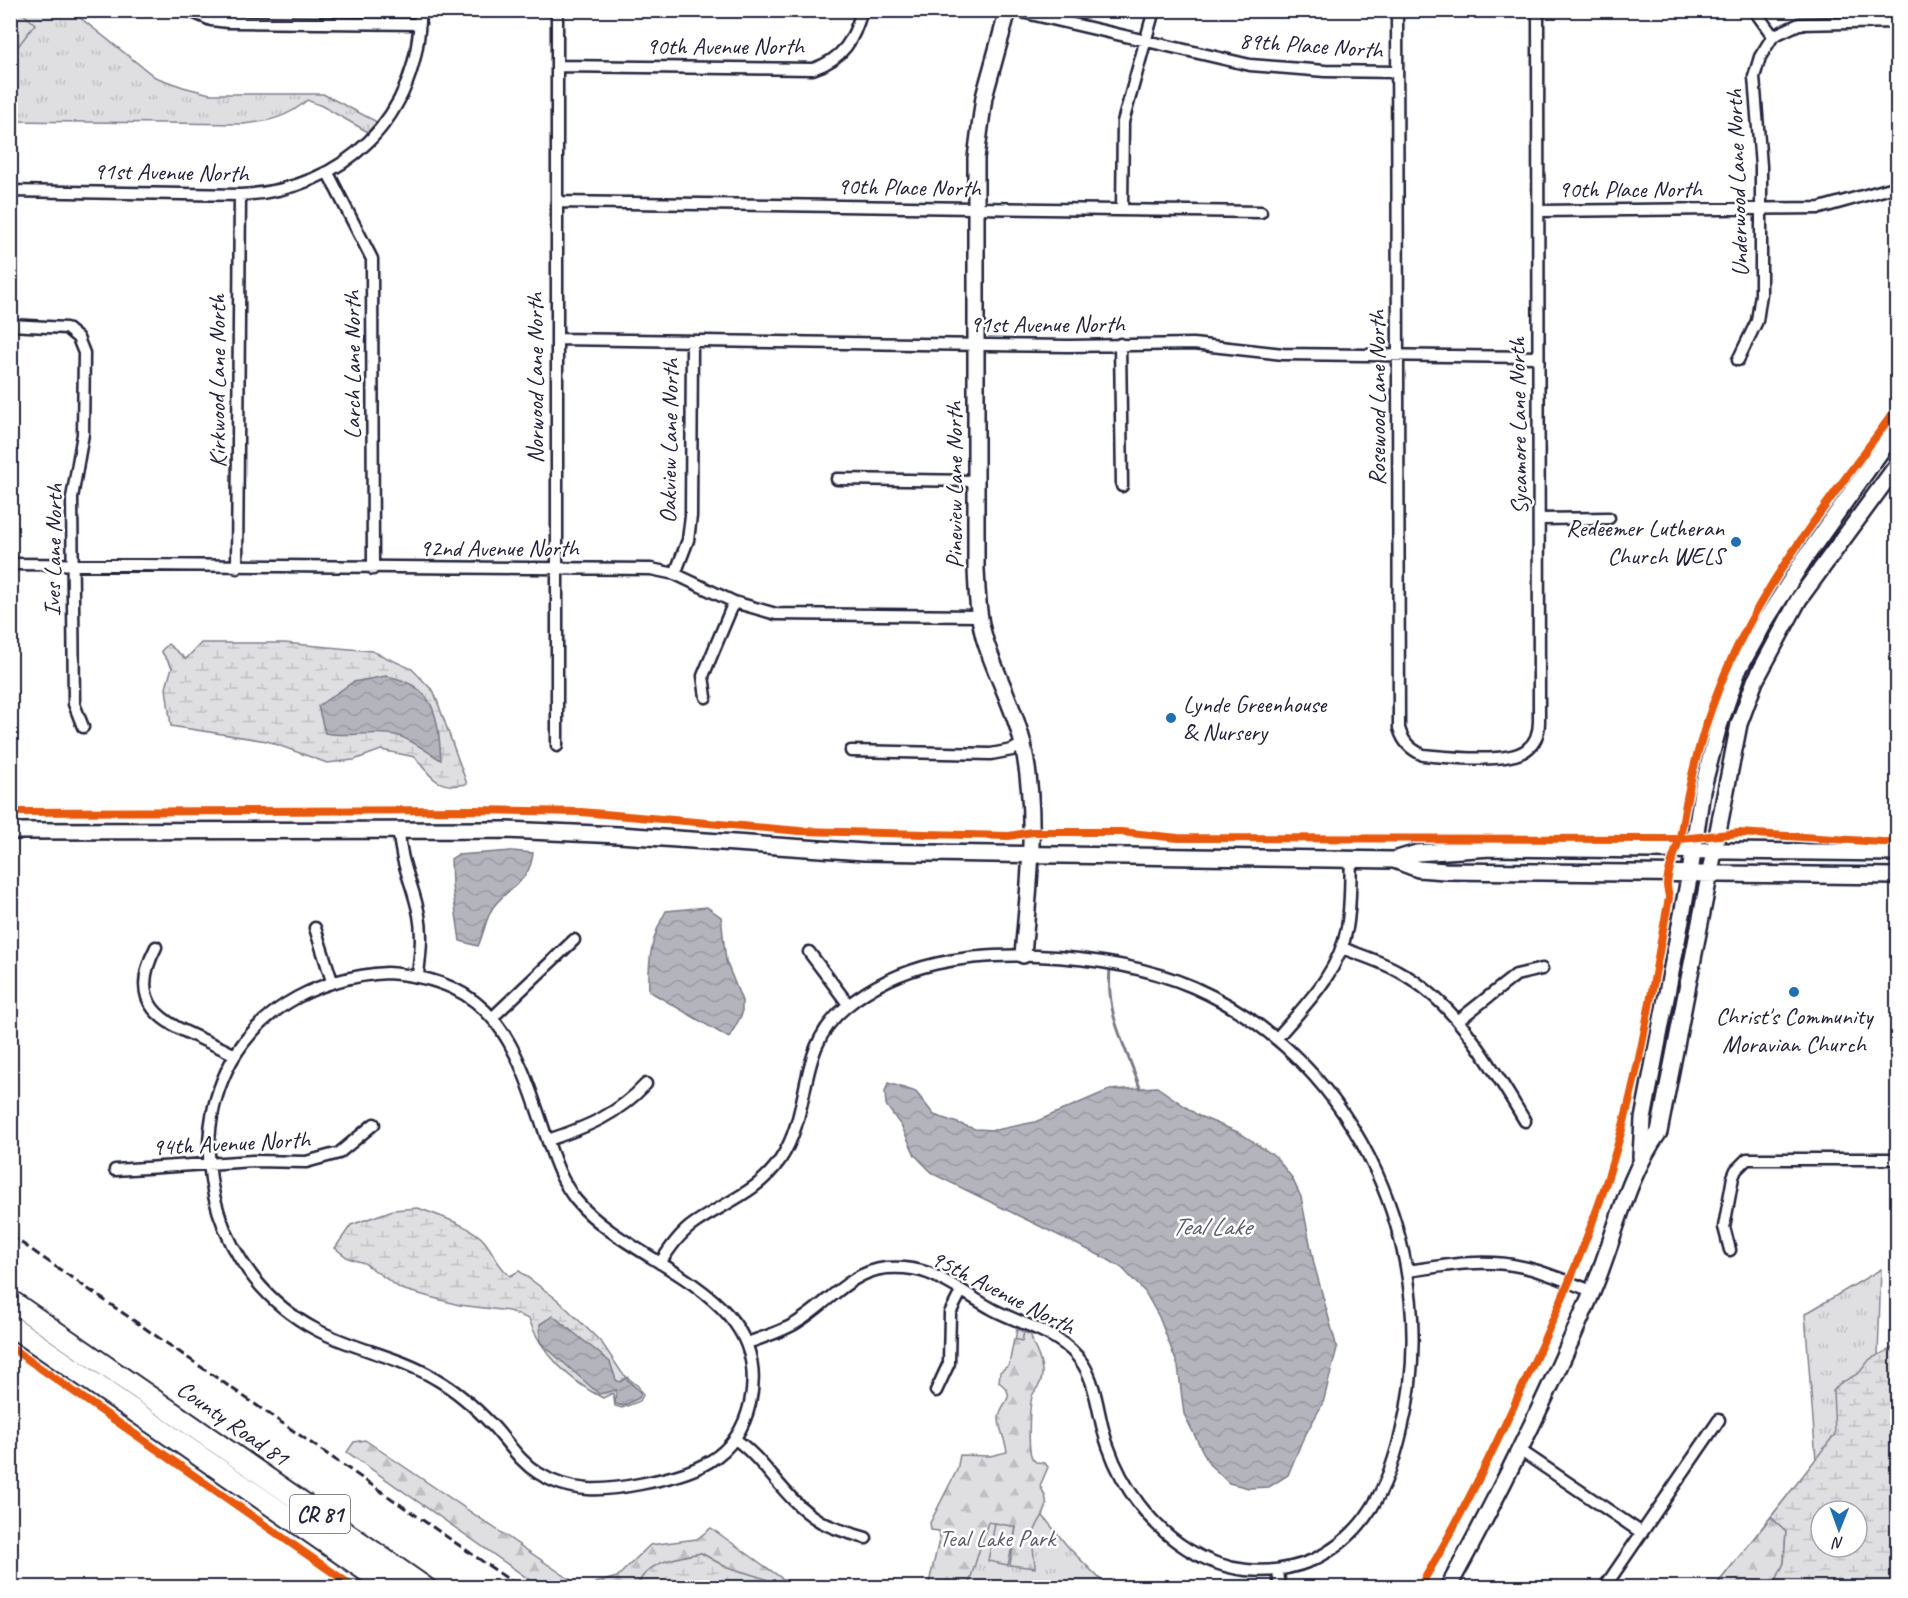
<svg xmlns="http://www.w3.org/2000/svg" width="1908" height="1598" viewBox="0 0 1908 1598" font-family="Caveat,sans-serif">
  <defs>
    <pattern id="grass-tufts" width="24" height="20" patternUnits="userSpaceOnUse" patternTransform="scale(1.5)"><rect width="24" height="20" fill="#dfdfe2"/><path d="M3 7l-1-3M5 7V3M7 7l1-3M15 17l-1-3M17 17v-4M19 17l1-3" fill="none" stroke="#bfbfc3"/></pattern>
    <pattern id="forest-firs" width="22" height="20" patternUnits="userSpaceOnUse" patternTransform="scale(1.5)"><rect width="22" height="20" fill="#dfdfe2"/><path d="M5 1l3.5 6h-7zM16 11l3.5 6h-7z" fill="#bfbfc3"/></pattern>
    <pattern id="wetland-marsh" width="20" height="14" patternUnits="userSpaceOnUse" patternTransform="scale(1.5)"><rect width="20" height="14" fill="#dfdfe2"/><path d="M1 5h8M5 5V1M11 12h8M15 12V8" fill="none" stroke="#bfbfc3"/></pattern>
    <pattern id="water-waves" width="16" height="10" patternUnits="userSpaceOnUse" patternTransform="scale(1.5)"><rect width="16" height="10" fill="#b4b4bc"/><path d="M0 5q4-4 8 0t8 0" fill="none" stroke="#9a9aa2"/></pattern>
  </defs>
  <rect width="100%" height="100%" fill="#fff"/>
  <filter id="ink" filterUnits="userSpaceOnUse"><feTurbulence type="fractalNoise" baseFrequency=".0167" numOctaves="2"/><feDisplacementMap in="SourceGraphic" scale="12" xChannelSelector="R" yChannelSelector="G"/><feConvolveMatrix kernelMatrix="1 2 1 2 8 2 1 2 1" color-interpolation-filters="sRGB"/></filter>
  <g filter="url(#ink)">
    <path fill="url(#grass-tufts)" stroke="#80808e" stroke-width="1.5" fill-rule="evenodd" d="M76,10L78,16L155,77L183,87L210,94H323L377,122L368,132L322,106L307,100C289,117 267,122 243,124L11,121V11Z
      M1881,1269L1870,1587L1714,1588L1816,1460L1805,1314ZM1821,1511H1857V1547H1821Z
      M1017,1329L1028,1334L1030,1500L1069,1548L1108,1587L932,1588L1008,1452L1012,1358Z"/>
    <path fill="url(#forest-firs)" stroke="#80808e" stroke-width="1.5" d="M1024,1332L1031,1335C1033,1349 1043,1359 1042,1374C1042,1384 1037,1387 1033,1394C1029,1402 1028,1446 1031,1455C1031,1457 1034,1461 1036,1462L1045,1463L1048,1467L1040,1486C1057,1513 1035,1516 1033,1539C1032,1548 1035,1559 1035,1568L1010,1565L1016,1527L988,1522L968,1587H928L940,1536L939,1531L931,1530L930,1523L957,1470L960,1455L990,1456L1007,1452C1006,1442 999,1428 999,1419C999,1401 1020,1399 999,1382L1000,1372L1009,1365L1014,1339L1022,1341Z
      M365,1440L581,1587H540L347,1452L354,1442Z
      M1771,1517L1786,1531L1784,1563L1773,1587L1714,1588Z
      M711,1528L794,1587H770L766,1579L724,1566L701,1553C677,1557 645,1562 637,1587L593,1588L596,1583L617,1577L650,1545L697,1539Z"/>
    <path fill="url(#wetland-marsh)" stroke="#80808e" stroke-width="1.5" fill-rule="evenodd" d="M201,643H284L372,651L412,669L434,692L467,784C438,790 431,778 415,757L381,750L354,760L327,763L267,741L171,726L166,688L172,667L161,651L168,644L186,659Z
      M418,1208C437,1215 473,1226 485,1242C496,1256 495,1263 510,1276L519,1271L558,1300L602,1343L622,1373L638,1386L643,1395L640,1401L622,1408L615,1406L613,1393L603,1398C571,1382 540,1352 529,1319L509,1311L459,1305L401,1289L364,1263L348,1258L335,1248L351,1225L393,1210Z
      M1897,1346V1587H1773L1784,1563L1786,1531L1771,1517L1835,1434L1833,1391L1839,1384L1859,1373L1870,1359ZM1821,1511H1857V1547H1821Z
      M701,1553L724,1566L766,1579L770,1587H637C645,1562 677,1557 701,1553Z"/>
    <path fill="#dfdfe2" stroke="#80808e" stroke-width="1.5" d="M11,10L20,11L35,24L19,45L11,51Z
      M995,1523L1016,1527L1008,1565L988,1561Z"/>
    <path fill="url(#water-waves)" stroke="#7a7a88" stroke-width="1.5" d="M386,676C436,685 438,717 441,760C427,752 410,738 395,735C372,730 350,738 325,733L318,706L353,682Z
      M512,851L533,853C530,883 510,885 494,906C486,916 484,934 478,946L460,941L452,886L451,859L457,855Z
      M707,907L721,917L726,961L742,1001V1014L729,1038L649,991C648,960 651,937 666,911Z
      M888,1083L916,1092L934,1115L975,1129L996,1130L1035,1122L1109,1090L1157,1087L1199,1116L1240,1133L1276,1157L1292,1178L1301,1197L1314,1264L1337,1348L1323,1403L1302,1441L1288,1475L1269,1487L1249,1488L1229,1483L1209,1464L1184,1414L1178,1366L1159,1317L1145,1292L1122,1268L1107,1259L933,1174L915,1155L902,1127L886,1105L885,1092Z
      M553,1316L610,1362L616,1380L620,1382L626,1378L641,1393L639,1398L623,1406L615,1404L616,1390L599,1394L540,1342V1324Z"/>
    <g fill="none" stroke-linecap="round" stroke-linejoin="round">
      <path stroke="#7a7a88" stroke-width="3" d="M1110,969C1106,1016 1125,1044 1140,1088"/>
      <defs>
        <path id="street" d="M188,10L211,20L228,22L420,24
          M557,10V746
          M1013,10L1250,65L1325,71L1397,72
          M1397,10L1399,728C1403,742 1410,749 1423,755C1447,757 1507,764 1526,750C1536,743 1539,732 1539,721L1538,10
          M1754,10L1773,36
          M557,66L813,69C843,59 854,40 862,10
          M328,173L372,259L373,569
          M10,191L240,195C345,190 420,117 420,10
          M557,202L1261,212
          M1122,210L1123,122L1154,10
          M1539,211L1820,208L1898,186
          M10,325L66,328L78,338L84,353L83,434L72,498L74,704L83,727
          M557,339L1069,346L1193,344L1283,354L1538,357
          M1120,344L1122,486
          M1738,360L1757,321L1761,294V166L1754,77L1760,57L1773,36L1799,24L1898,22
          M1888,477L1898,484
          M837,479L976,481
          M1540,519L1609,518
          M10,564L651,569L675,574L734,602L776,614L980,616
          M237,568L240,195
          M675,574L688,540L691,516L692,341
          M706,697L703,676L734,602
          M851,751L991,754L1012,750L1023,744
          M399,830C400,864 413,883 419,915C423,936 420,955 418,975
          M315,928L332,981
          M156,947C118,1020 186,1028 235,1055
          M1342,948C1360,955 1380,961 1398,971C1456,1002 1491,1065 1525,1121
          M809,952L848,1004
          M387,973C495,980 515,1043 545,1133C553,1156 560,1180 576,1200C631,1267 775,1290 750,1403C737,1461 692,1474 640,1484C604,1491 571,1494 538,1473C519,1461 508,1442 493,1426C476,1408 457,1391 436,1379C399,1356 354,1350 315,1329C221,1279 180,1157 231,1062C263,1004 324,977 387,973Z
          M493,1017L574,940
          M1459,1020L1516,975L1542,969
          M1276,1039C1305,1005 1339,973 1347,928C1351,905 1350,881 1351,859
          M548,1140C587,1127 617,1115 646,1084
          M115,1170L253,1161L306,1162L339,1153L374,1124
          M1730,1250L1724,1227L1733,1177L1736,1170L1747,1159H1898
          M660,1263C670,1248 680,1233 695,1223C726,1202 758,1192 780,1160C814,1109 795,1048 846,1007C900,962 970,953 1037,956C1091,958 1144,966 1193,987C1361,1061 1445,1259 1401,1433C1388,1487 1366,1535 1313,1560C1221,1598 1137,1530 1108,1446C1098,1420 1098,1388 1083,1364C1063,1333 1025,1326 994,1310C972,1298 951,1282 928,1273C915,1268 900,1267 886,1268C849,1272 827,1305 796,1323C781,1332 764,1337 747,1343
          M1408,1271C1446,1265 1484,1258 1523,1267C1547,1272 1570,1283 1592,1291
          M936,1391L949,1363L950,1313L961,1292
          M735,1439C767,1462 784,1499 818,1520C832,1529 850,1533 866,1538
          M1521,1451L1642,1533
          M1278,1571L1280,1588
          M1604,1588L1719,1420"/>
        <path id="secondary" d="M1008,10L984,97L976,158V569C977,592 978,615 984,637C995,674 1015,708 1023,745C1038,815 1029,885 1023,955
          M10,831L506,830L619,835L864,852L1394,860L1417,853L1491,848L1898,853
          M1394,860L1418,869L1445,871L1898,876
          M1641,1157L1643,1119L1690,873L1702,791L1718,729L1738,670L1767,618L1805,558L1898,427
          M1448,1588C1501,1491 1549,1393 1592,1292C1615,1239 1625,1179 1659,1132L1739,724L1755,681L1799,599L1898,464"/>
        <path id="highway" d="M10,1300L426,1588
          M10,1325L391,1588"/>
      </defs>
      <use href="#street" stroke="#22223b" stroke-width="15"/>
      <use href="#secondary" stroke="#22223b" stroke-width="20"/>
      <use href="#highway" stroke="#22223b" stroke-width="24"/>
      <use href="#street" stroke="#fff" stroke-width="10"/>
      <use href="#secondary" stroke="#fff" stroke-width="15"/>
      <use href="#highway" stroke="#fff" stroke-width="20"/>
      <path stroke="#22223b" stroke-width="3" stroke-dasharray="9 4.5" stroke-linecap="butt" d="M10,1235L521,1588"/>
      <defs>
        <path id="cycleway" d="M10,812L475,810L581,812L800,831L1009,836L1032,832H1121L1178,838L1680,839L1739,833L1898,843
          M10,1347L355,1588
          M1419,1588C1463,1515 1499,1439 1534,1362C1566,1291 1596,1221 1617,1147C1641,1066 1653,981 1669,898C1669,894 1667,889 1667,885C1667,868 1678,849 1681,832C1691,767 1709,704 1738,645C1780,559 1843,484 1898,406"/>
      </defs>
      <use href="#cycleway" stroke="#fff" stroke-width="11"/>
      <use href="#cycleway" stroke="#e8590c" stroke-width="8"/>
    </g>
  </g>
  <g fill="#1f6fb2" stroke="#fff" stroke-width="2">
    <circle cx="1736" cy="542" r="6"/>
    <circle cx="1171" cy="718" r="6"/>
    <circle cx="1794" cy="992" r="6"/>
  </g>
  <g text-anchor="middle" stroke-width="5" stroke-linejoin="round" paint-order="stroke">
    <rect fill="#fff" stroke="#646476" stroke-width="1.5" x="290" y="1495" width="60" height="38" rx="4.5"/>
    <g font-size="22" font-weight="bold" fill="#22223b">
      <text x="320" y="1522">CR 81</text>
    </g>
    <g font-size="24" fill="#22223b" stroke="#fff">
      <text transform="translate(1311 45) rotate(4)" y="8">89th Place North</text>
      <text x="725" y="54">90th Avenue North</text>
      <text transform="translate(171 172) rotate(1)" y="8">91st Avenue North</text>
      <text transform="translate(1737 183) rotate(-92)" y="8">Underwood Lane North</text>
      <text transform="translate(909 187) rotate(1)" y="8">90th Place North</text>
      <text x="1630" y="197">90th Place North</text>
      <text x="1047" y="332">91st Avenue North</text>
      <text transform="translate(352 365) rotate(-90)" y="8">Larch Lane North</text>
      <text transform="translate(535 378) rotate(-90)" y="8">Norwood Lane North</text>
      <text transform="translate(217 381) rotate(-90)" y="8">Kirkwood Lane North</text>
      <text transform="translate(1377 398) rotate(-90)" y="8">Rosewood Lane North</text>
      <text transform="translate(1518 426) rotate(-91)" y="8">Sycamore Lane North</text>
      <text transform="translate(669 441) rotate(-89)" y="8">Oakview Lane North</text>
      <text transform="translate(954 485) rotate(-90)" y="8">Pineview Lane North</text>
      <text x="499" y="556">92nd Avenue North</text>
      <text transform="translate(53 550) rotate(-89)" y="8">Ives Lane North</text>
      <text transform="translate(231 1143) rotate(-3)" y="8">94th Avenue North</text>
      <text transform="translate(1003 1292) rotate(27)" y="8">95th Avenue North</text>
      <text transform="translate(233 1423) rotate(35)" y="8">County Road 81</text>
    </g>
    <g font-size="24" fill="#22223b" stroke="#fff" text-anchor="end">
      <text x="1724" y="536">Redeemer Lutheran<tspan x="1724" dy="28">Church WELS</tspan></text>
      <text x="1183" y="712" text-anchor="start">Lynde Greenhouse<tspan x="1183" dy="28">&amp; Nursery</tspan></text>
      <text x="1794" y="1024" text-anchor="middle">Christ's Community<tspan x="1794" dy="28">Moravian Church</tspan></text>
    </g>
    <g font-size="24" fill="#5b5b6d" stroke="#fff">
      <text x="997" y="1546">Teal Lake Park</text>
    </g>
    <g font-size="26" font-style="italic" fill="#5c5c6f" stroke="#fff">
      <text x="1211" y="1235">Teal Lake</text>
    </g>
  </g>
  <rect width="1908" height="1598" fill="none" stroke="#fff" stroke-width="36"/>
  <rect x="18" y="18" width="1872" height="1562" fill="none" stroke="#22223b" stroke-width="2" filter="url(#ink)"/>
  <g transform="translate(1839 1529) rotate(181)"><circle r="28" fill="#ffffff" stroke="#a7a7b1" stroke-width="1.5"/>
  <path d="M0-4.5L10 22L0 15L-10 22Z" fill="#1f6fb2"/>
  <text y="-9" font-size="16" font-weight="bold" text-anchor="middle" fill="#22223b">N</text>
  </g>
</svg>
